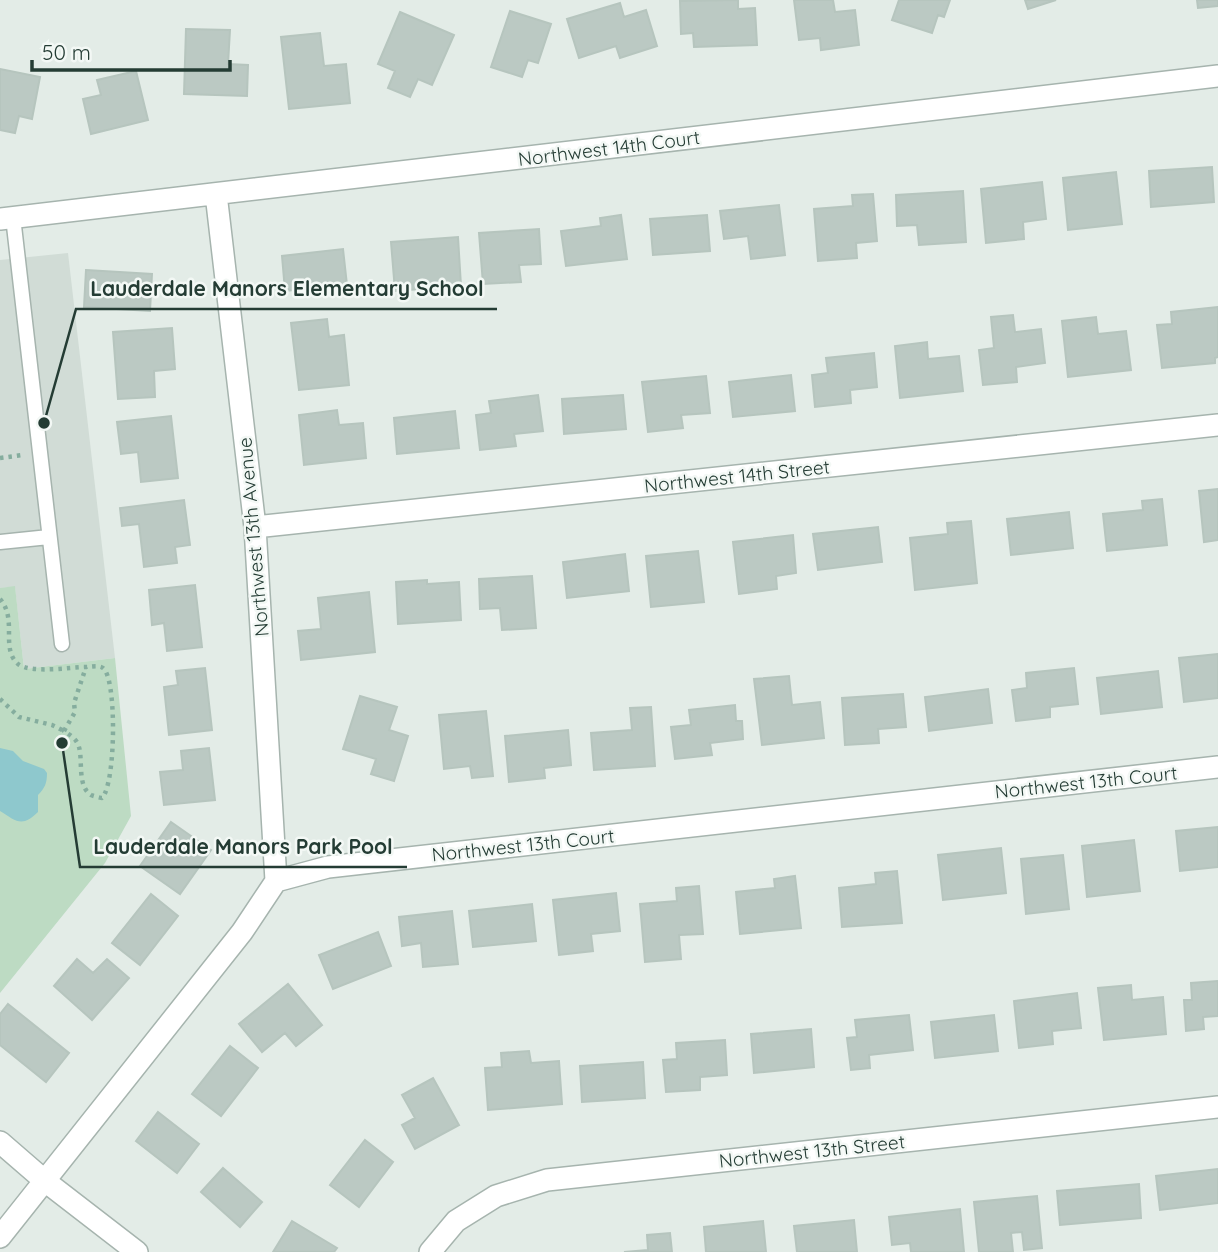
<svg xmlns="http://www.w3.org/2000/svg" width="1218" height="1252" viewBox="0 0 1218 1252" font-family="Quicksand,sans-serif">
  <rect width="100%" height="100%" fill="#e3ece7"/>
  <path fill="#d1dcd6" d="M68,253L115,658L24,669L15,587L0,588V260Z"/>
  <path fill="#bddbc3" d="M15,586L24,669L115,658L131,816L105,863L0,993V588Z"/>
  <path fill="#8ec8cd" d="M0,748L13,751L23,761L44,769L47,773C47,783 45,788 38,795V812C22,828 16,821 0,811Z"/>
  <path fill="#bbc9c3" stroke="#b6c5be" stroke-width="2" d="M738,0V9L755,8L757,45L694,47L693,33L681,34L680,1Z
    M794,0H833L835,12L855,10L859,45L821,50L820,38L799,40Z
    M899,0H950L944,17L938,15L932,33L892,20Z
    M1025,0H1056L1028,9Z
    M1197,0H1218V6L1198,8Z
    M620,3L624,17L646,10L657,46L620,58L616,46L579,58L567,19Z
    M510,11L551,24L538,63L528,60L522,77L491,67Z
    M400,12L454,35L432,85L418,79L410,97L388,88L395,71L378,64Z
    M186,29L230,30L228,64L248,65L247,96L184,94Z
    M320,33L324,66L346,64L350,103L289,109L281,37Z
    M0,69L40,77L32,119L19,116L15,133L0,130Z
    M136,71L148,120L91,134L83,99L101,95L97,80Z
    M1212,167L1214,202L1151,207L1149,171Z
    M1116,172L1122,224L1068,230L1063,178Z
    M1042,182L1046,219L1023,222L1024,239L986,243L981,189Z
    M963,191L966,242L919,245L917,225L897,226L896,195Z
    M873,194L877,241L856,243L857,258L818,261L814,209L853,206L852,195Z
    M779,205L785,255L751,259L748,236L724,239L720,211Z
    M621,215L627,259L566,266L561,231L601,226L600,218Z
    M707,215L710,251L653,255L650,219Z
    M539,229L541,264L519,265L521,282L483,284L479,233Z
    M458,237L461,286L395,291L391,242Z
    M343,249L347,285L285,291L282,256Z
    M86,270L152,274L150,311L84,307Z
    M1218,307V357L1215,358V363L1162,368L1157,325L1172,324L1171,312Z
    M1013,315L1015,332L1041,329L1045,363L1016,367L1017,382L983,385L979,350L994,348L991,317Z
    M1096,317L1098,334L1126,331L1131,370L1068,377L1062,321Z
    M327,319L329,337L344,335L349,385L299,390L291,323Z
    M172,328L175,369L154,371L155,397L118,399L113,332Z
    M927,342L928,359L959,356L963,391L900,398L895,346Z
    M874,353L877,387L850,390L851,403L815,407L812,375L828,373L826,358Z
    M791,375L795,411L733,417L729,382Z
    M706,376L710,413L681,415L683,428L648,432L642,382Z
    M538,395L543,431L514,434L516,446L480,450L476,415L491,413L489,401Z
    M623,395L626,429L564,434L562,399Z
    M337,410L339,425L363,423L366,458L304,465L299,415Z
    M455,411L459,448L397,454L394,418Z
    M171,416L178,478L141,482L138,452L121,454L117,422Z
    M1218,489V540L1204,542L1199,491Z
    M1162,499L1167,545L1107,551L1103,514L1143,510L1142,501Z
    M184,500L190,545L175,547L177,563L144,567L139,524L122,526L120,508Z
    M1069,512L1073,548L1011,555L1007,519Z
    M971,521L977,583L915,590L910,538L948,534L947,523Z
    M878,527L882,562L818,570L813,534Z
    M793,535L796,573L776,576L777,589L739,594L733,542Z
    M698,551L704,602L651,607L646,556Z
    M625,554L629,591L567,598L563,562Z
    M532,576L536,628L502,630L500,608L480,609L479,579Z
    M427,580V584L459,582L461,620L398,624L396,582Z
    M195,585L202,647L167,651L164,623L152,625L149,590Z
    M369,592L375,652L301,660L298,631L321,629L318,598Z
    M1218,654V698L1184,702L1179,658Z
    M205,668L212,730L169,735L164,687L178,685L176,671Z
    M1074,668L1078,704L1050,707V717L1016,721L1012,690L1027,688L1026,673Z
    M1158,671L1162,707L1101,714L1097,678Z
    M789,676L792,705L820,702L824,738L762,745L754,679Z
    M988,689L992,723L929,731L925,697Z
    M903,694L906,727L878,729L879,743L845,745L842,698Z
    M360,696L397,707L389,730L408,736L394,781L371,774L376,759L343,749Z
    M735,705L736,721H742L743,739L710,743L712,755L675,759L671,727L691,725L689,710Z
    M651,707L655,766L594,770L591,733L632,730L630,708Z
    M486,711L493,776L472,778L470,766L444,769L439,715Z
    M568,730L571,765L544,768L545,778L509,782L505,736Z
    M209,748L215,800L164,805L160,772L183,770L181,751Z
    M171,822L211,850L180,894L140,866Z
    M1218,827V867L1180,871L1176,831Z
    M1134,840L1140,891L1087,897L1082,846Z
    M1001,848L1006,893L943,900L938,855Z
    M1063,855L1069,909L1026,914L1021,859Z
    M897,871L902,923L842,927L839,888L876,884L875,873Z
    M795,876L801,928L740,934L736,892L775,888L774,879Z
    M699,886L703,934L679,935L681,959L645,962L640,904L677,901L676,888Z
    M616,893L620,931L591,934L593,951L559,955L553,900Z
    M151,894L178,916L140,965L112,943Z
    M532,904L536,941L473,947L469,911Z
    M452,911L458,964L423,967L421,943L402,946L399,917Z
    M378,932L391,966L333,989L319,955Z
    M77,959L93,973L107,959L129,978L92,1020L54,986Z
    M1218,981V1016L1203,1017L1204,1029L1186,1031L1184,1000H1192L1191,983Z
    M288,984L322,1025L296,1046L285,1033L262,1052L239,1024Z
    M1131,985L1132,1000L1163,997L1166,1034L1104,1040L1098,988Z
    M1077,993L1081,1028L1052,1031L1053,1044L1019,1048L1014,1001Z
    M8,1004L69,1053L46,1082L0,1045V1014Z
    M909,1015L913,1050L869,1055L870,1068L851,1070L847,1038L857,1037L855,1020Z
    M994,1015L998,1051L935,1058L931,1022Z
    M811,1029L814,1067L754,1073L751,1034Z
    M725,1040L727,1075L700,1077V1090L666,1092L663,1060L677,1059L676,1043Z
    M230,1046L258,1068L221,1116L192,1094Z
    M529,1051L531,1063L559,1061L562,1104L488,1110L485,1068L502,1067L501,1053Z
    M643,1062L645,1098L582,1102L580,1066Z
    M433,1078L459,1125L415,1149L402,1125L415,1118L402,1095Z
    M158,1112L199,1144L177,1173L136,1141Z
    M365,1140L393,1162L359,1207L330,1185Z
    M223,1168L262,1202L240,1227L201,1192Z
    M1218,1169V1203L1160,1210L1156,1176Z
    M1139,1184L1141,1218L1060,1225L1057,1191Z
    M1037,1196L1042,1248L1024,1250L1022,1232L1011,1233L1013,1252H979L974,1202Z
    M960,1209L964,1252H911L910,1243L892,1245L889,1217Z
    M854,1220L857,1252H797L794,1226Z
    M292,1221L337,1248L334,1252H273Z
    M763,1221L766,1252H706L704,1227Z
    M670,1233L672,1252H624L648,1250L647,1235Z"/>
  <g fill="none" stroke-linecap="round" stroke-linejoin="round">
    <defs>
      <path id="lane" d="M13,217L62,644
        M0,542L49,537"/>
      <path id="street" d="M216,194L255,527L276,881
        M0,219L1218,76
        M255,527L1218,425
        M0,1142L45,1181L137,1252
        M0,1237L242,932L276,881L328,867L1218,767
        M430,1252L456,1221L496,1196L547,1180L1218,1107"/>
    </defs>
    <use href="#lane" stroke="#a6b4ae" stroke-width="17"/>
    <use href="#street" stroke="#a6b4ae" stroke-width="24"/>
    <path stroke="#85ad9e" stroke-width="4.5" stroke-dasharray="3.5 5" stroke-linecap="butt" d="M0,458L23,455
      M0,599C18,620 0,648 18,664C31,674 71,667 87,667C91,667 99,665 103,668C117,678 116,784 102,798C101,798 93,796 91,795C77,786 83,761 79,747C77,739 70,735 64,731L75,712L74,703L86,667
      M0,699L19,717L52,725L64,731"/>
    <use href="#lane" stroke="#fff" stroke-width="14"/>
    <use href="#street" stroke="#fff" stroke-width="21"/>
  </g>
  <g text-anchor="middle" stroke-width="5" stroke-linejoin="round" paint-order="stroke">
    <g font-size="19" fill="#243c34" stroke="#f3f8f5">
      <text transform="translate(609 148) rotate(-7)" y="7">Northwest 14th Court</text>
      <text transform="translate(737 476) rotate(-6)" y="7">Northwest 14th Street</text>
      <text transform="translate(253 537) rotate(-95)" y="7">Northwest 13th Avenue</text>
      <text transform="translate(1086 782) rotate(-6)" y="7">Northwest 13th Court</text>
      <text transform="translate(523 845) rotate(-6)" y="7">Northwest 13th Court</text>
      <text transform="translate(812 1151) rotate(-6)" y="7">Northwest 13th Street</text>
    </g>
  </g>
  <path fill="none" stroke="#243c34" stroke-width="2.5" d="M44 423L76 309H497M62 743L80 867H407"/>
  <g fill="#243c34" stroke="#f3f8f5" stroke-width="2.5">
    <circle cx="44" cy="423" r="7"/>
    <circle cx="62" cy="743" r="7"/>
  </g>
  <g font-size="21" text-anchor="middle" font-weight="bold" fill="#243c34" stroke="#f3f8f5" stroke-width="5" stroke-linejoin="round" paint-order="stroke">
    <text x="287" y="296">Lauderdale Manors Elementary School</text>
    <text x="243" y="854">Lauderdale Manors Park Pool</text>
  </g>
  <path d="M32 60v10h198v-10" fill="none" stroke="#243c34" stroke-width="3.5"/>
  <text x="42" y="60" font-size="21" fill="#243c34" stroke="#f3f8f5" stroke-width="5" paint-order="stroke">50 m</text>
</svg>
